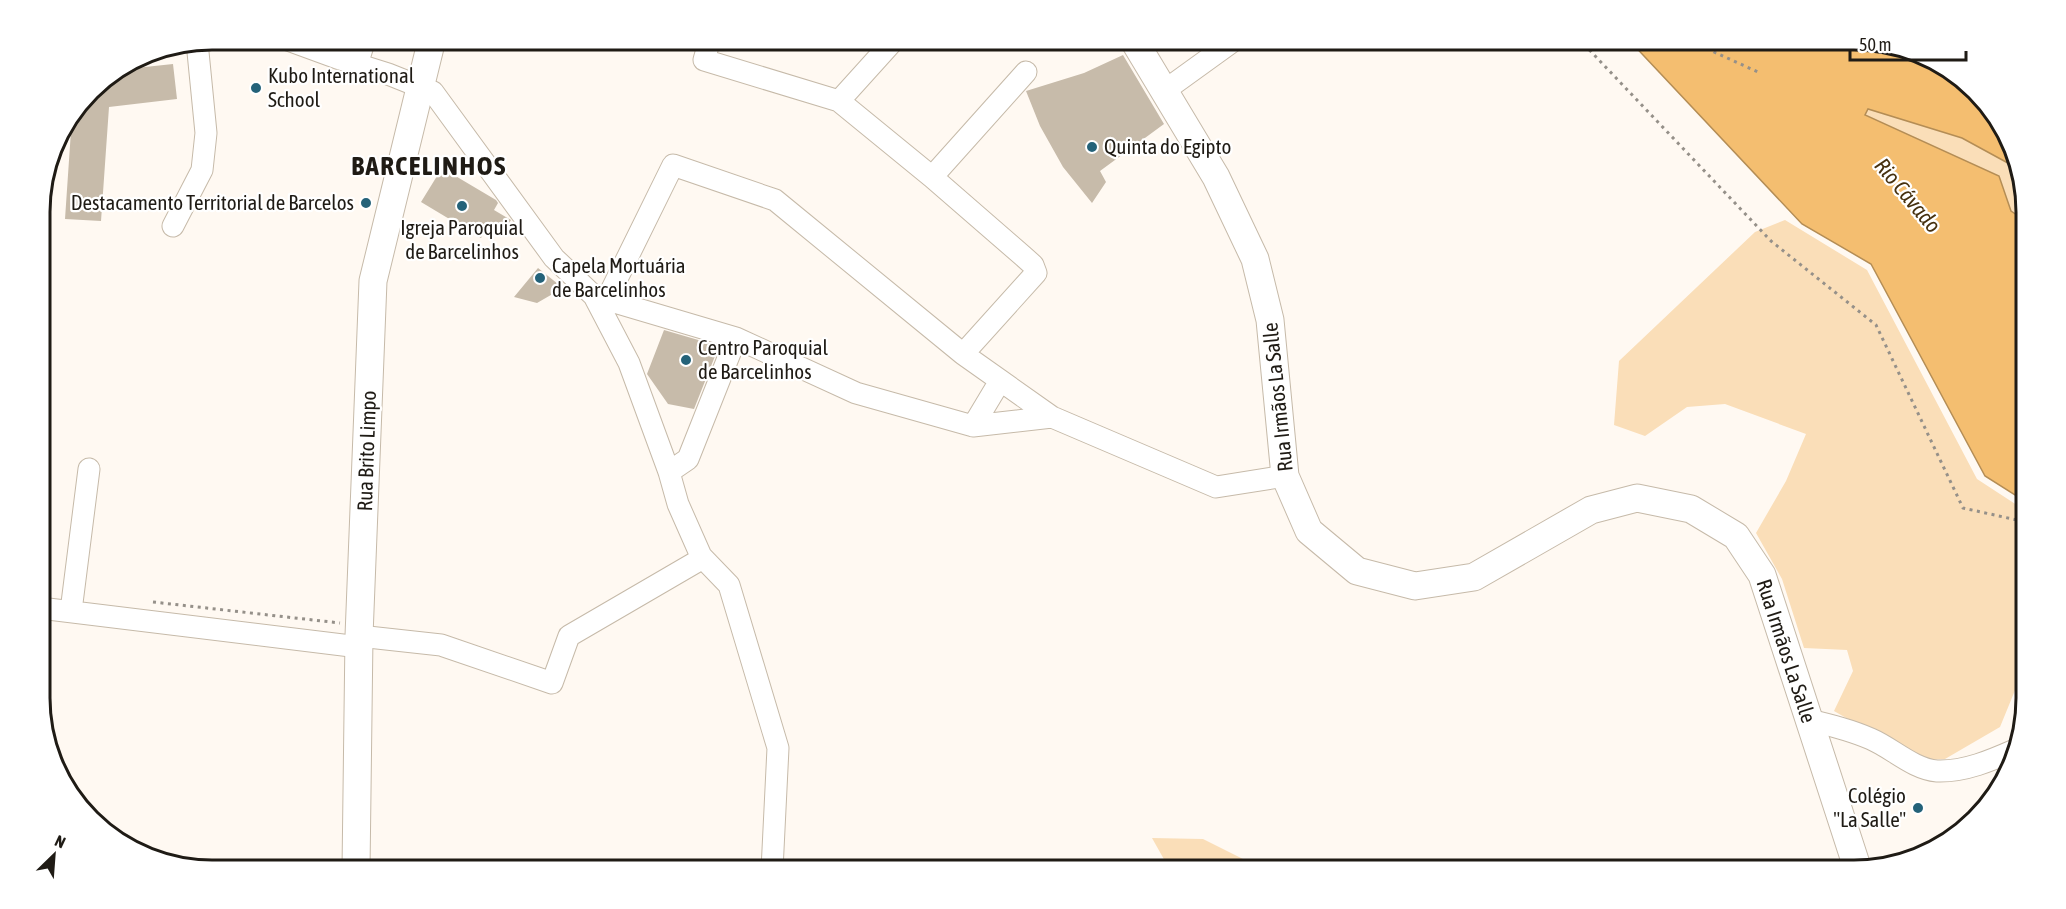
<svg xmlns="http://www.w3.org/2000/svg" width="2066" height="909" viewBox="0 0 2066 909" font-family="'Asap Condensed',sans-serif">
  <rect width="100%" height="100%" fill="#fff9f2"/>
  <path fill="#fadeb8" d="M1868,109L1962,138L2016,167L2025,189L2026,221L2011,211L1999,176L1865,116Z
    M1785,220L1867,270L1977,479L2026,511L2027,661L2000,727L1945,759L1919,760L1834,711L1853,671L1847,650L1804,648L1782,579L1756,533L1786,481L1806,434L1725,404L1687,407L1645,436L1614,425L1619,361L1755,232Z
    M1152,838L1203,839L1253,864L1256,870H1170Z"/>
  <path fill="#f4be70" stroke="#b48d55" stroke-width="1.5" d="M1628,39H1854L1920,52L1991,106L2017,168L1962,138L1868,109L1865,115L1999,176L2011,211L2026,221V502L1985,476L1871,264L1802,224Z"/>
  <path fill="#c7bbaa" d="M1123,55L1164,124L1100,171L1106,182L1092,203L1063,167L1040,126L1026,91L1084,73Z
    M173,64L177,99L109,107L101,221L65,219L72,116L98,82L117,70Z
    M442,168L496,200L498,203L494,210L511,220L501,236L487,228L481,238L421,202Z
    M538,268L563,288L537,303L514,297Z
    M664,330L719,346L694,409L668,404L647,374Z"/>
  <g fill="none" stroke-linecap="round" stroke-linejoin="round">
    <defs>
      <path id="minor" d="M285,39L337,58L388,74L433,92L554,258L594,296L736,338L856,393L973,426L1052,417L1216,487L1285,476
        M710,39L704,60L839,101
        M357,65L365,39
        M1164,91L1236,39
        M932,177L1026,72
        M173,226L202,170L206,133L197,42
        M594,296L629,363L669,472L678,504L701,556L729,585L778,748L772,870
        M607,299L673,165L775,200L963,354L1036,273L1033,265L1023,256L932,177L839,101L895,39
        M963,354L1052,417
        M973,426L1000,381
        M669,472L688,459L736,338
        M40,608L359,647
        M71,611L89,469
        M359,636L441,645L552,683L569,636L703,558
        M1809,720C1830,725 1851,730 1871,739C1892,748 1913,769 1937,771C1965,772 1992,760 2017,749"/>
      <path id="major" d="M1133,39L1216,177L1255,259L1270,320L1285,476L1309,531L1357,571L1415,586L1474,577L1591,510L1637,498L1691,509L1736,536L1762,575L1858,870
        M356,870L359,636L373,281L432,39"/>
    </defs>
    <use href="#minor" stroke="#c6baa9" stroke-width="23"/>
    <use href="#major" stroke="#c6baa9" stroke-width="29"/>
    <path stroke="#959089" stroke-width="3" stroke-dasharray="3 4.5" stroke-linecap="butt" d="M1579,39L1771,241L1876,325L1963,508L2026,522
      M1695,39L1714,52L1758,72
      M153,602L340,623"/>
    <use href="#minor" stroke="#fff" stroke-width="21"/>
    <use href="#major" stroke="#fff" stroke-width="27"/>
  </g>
  <g fill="#246279" stroke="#fff" stroke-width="2">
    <circle cx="256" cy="88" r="6"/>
    <circle cx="1092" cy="147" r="6"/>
    <circle cx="366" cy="203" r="6"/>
    <circle cx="462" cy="206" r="6"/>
    <circle cx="540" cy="278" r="6"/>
    <circle cx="686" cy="360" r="6"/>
    <circle cx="1918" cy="808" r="6"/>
  </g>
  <g text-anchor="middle" stroke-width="4.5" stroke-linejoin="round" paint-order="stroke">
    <g font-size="21" fill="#1f1b15" stroke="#fff" text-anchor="start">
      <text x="268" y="83">Kubo International<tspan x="268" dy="24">School</tspan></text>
      <text x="1104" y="154">Quinta do Egipto</text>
      <text x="354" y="210" text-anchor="end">Destacamento Territorial de Barcelos</text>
      <text x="462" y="235" text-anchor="middle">Igreja Paroquial<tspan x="462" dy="24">de Barcelinhos</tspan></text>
      <text x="552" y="273">Capela Mortuária<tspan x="552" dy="24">de Barcelinhos</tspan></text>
      <text x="698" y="355">Centro Paroquial<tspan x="698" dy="24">de Barcelinhos</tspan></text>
      <text x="1906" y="803" text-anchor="end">Colégio<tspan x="1906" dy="24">"La Salle"</tspan></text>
    </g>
    <g font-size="21" fill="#1f1b15" stroke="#fff">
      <text transform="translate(1278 397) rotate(-96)" y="7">Rua Irmãos La Salle</text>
      <text transform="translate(367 451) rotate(-88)" y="7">Rua Brito Limpo</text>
      <text transform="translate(1786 651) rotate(72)" y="7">Rua Irmãos La Salle</text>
    </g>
    <g font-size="22" font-style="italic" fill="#47310f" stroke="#fff">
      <text transform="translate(1908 195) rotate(50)" y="8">Rio Cávado</text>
    </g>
    <g font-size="27" font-weight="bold" letter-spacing="1.5" fill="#1f1b15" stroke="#fff">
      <text x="429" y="175">BARCELINHOS</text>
    </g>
  </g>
  <path d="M0 0H2066V909H0ZM212 50H1854A162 162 0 0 1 2016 212V698A162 162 0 0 1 1854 860H212A162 162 0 0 1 50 698V212A162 162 0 0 1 212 50Z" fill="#fff" fill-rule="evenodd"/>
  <path fill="none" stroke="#1f1b15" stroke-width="3" d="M212 50H1854A162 162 0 0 1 2016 212V698A162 162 0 0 1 1854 860H212A162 162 0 0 1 50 698V212A162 162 0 0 1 212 50Z"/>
  <g transform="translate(54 855) rotate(25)" stroke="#ffffff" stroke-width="4.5" paint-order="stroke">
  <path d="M0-4.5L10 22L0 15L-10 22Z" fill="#1f1b15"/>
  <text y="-9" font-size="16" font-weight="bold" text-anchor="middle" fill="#1f1b15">N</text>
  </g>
  <path d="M1850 51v9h116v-9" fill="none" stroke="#1f1b15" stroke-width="3"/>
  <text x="1859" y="51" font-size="18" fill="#1f1b15" stroke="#ffffff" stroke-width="4.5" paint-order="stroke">50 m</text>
</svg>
